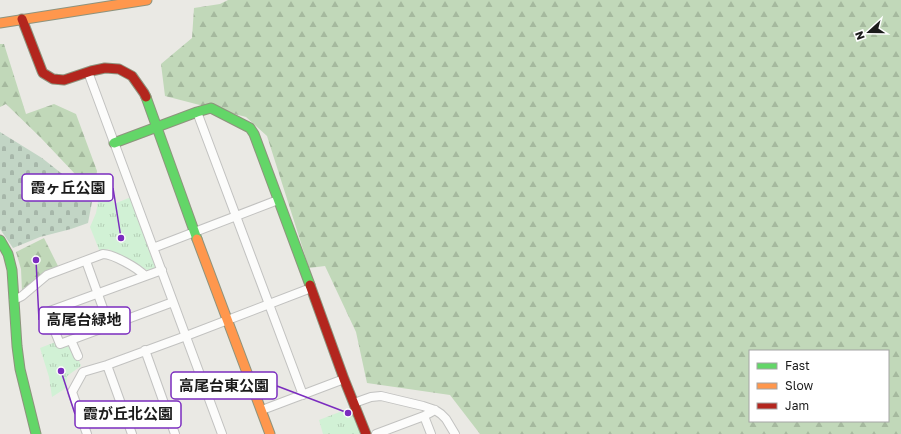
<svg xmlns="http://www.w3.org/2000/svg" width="901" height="434" viewBox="0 0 901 434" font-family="'Golos Text','Noto Sans JP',sans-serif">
  <defs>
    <pattern id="forest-firs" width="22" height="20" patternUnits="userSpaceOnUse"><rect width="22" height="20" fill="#c1d8b9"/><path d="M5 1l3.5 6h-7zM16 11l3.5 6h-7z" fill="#a5b99e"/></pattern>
    <pattern id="cemetery-stones" width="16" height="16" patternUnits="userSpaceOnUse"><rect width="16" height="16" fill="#c2d5c5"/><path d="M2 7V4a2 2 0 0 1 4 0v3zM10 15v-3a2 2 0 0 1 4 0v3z" fill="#a6b6a9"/></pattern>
    <pattern id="park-tufts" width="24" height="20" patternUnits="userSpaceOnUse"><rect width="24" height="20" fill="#d1f1d5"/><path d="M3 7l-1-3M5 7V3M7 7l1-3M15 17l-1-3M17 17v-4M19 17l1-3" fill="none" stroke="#b3ceb6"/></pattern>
  </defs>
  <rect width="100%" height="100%" fill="#eae9e4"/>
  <path fill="url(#forest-firs)" fill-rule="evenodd" d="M228,0H901V434H480L450,395L367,383L356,332L325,266L309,268L267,136L246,117L165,96L161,64L192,38L194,8L220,4ZM750,351H888V421H750Z
    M0,44H4L26,114L54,104L76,114L97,171L94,194L41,138L6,104L0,107Z
    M44,238L59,268L46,272L22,291L21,269L16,252Z"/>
  <path fill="url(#cemetery-stones)" d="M0,132L42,158L85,192L92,202L88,223L71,229L40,237L13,248L0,229Z"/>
  <path fill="url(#park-tufts)" d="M109,192L114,204L131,197L157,265L154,269L149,271L108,249L100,252L90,227L96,213L99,196Z
    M71,340L81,366L67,376L66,388L52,397L49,377L40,348L58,341Z
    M355,406L366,434H323L319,420Z"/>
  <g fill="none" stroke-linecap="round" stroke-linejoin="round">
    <defs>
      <path id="street" d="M88,72L222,434
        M197,112L303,395
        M153,248L278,200
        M86,261L109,325
        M162,270L47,312L60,344L173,302
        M14,300L22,296L47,275L103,254C113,254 138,268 145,276
        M71,340L78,356
        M145,350L175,434
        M107,365L132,434
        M354,403L371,397L381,396L423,406L435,410L441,414L446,419L455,434
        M262,410L344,379
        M424,416L431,434
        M87,434L72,392L83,372L107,365L186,336L311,288
        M376,434L424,416L435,410"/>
      <path id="fast" d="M146,97L197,239
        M114,143L197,112L211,108L250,128L254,134L310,285
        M0,240L8,254L12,270L17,346L20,369L36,434"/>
      <path id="slow" d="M0,23L147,0
        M197,239L270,434"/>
      <path id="jam" d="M22,19L42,71L43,73L53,79L64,80L91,71L105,68L119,69L132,76L144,93L146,97
        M310,285L344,379L366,434"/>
    </defs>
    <use href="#street" stroke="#c2c2c0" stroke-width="10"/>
    <use href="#fast" stroke="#8e937d" stroke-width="11"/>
    <use href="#slow" stroke="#8e937d" stroke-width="11"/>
    <use href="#jam" stroke="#8e937d" stroke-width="11"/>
    <use href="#street" stroke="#fcfcfb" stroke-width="8"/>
    <use href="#fast" stroke="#63d668" stroke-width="9"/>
    <use href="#slow" stroke="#ff974d" stroke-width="9"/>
    <use href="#jam" stroke="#b3261e" stroke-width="9"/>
  </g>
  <path fill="none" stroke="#7b2cbf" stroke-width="1.5" d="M121 238L113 188M36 260L39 320M348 413L277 386M61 371L75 414"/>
  <g fill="#7b2cbf" stroke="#fff" stroke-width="1.5">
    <circle cx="121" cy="238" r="4"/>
    <circle cx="36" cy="260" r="4"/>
    <circle cx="348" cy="413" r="4"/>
    <circle cx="61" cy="371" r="4"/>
  </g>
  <g fill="#fff" stroke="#7b2cbf" stroke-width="1.5">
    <rect x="22" y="174" width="91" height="27" rx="4"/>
    <rect x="39" y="307" width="91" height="27" rx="4"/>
    <rect x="171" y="372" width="106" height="27" rx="4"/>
    <rect x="75" y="401" width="106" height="27" rx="4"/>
  </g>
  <g font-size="15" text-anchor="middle" font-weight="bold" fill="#1b1b1b">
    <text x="68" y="193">霞ヶ丘公園</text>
    <text x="84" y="325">高尾台緑地</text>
    <text x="224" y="391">高尾台東公園</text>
    <text x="128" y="419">霞が丘北公園</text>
  </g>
  <rect x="749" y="350" width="140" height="72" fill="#ffffff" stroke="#a4a4a4"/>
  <rect x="757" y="363" width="20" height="6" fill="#63d668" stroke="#a4a4a4"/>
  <text x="785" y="370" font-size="12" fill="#1b1b1b">Fast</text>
  <rect x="757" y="383" width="20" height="6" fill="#ff974d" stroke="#a4a4a4"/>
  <text x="785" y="390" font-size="12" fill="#1b1b1b">Slow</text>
  <rect x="757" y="403" width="20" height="6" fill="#b3261e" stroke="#a4a4a4"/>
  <text x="785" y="410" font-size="12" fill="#1b1b1b">Jam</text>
  <g transform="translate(869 32) rotate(249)" stroke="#ffffff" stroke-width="3" paint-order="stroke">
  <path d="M0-3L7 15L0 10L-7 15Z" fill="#1b1b1b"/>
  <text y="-6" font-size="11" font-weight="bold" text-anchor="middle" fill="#1b1b1b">N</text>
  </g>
</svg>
